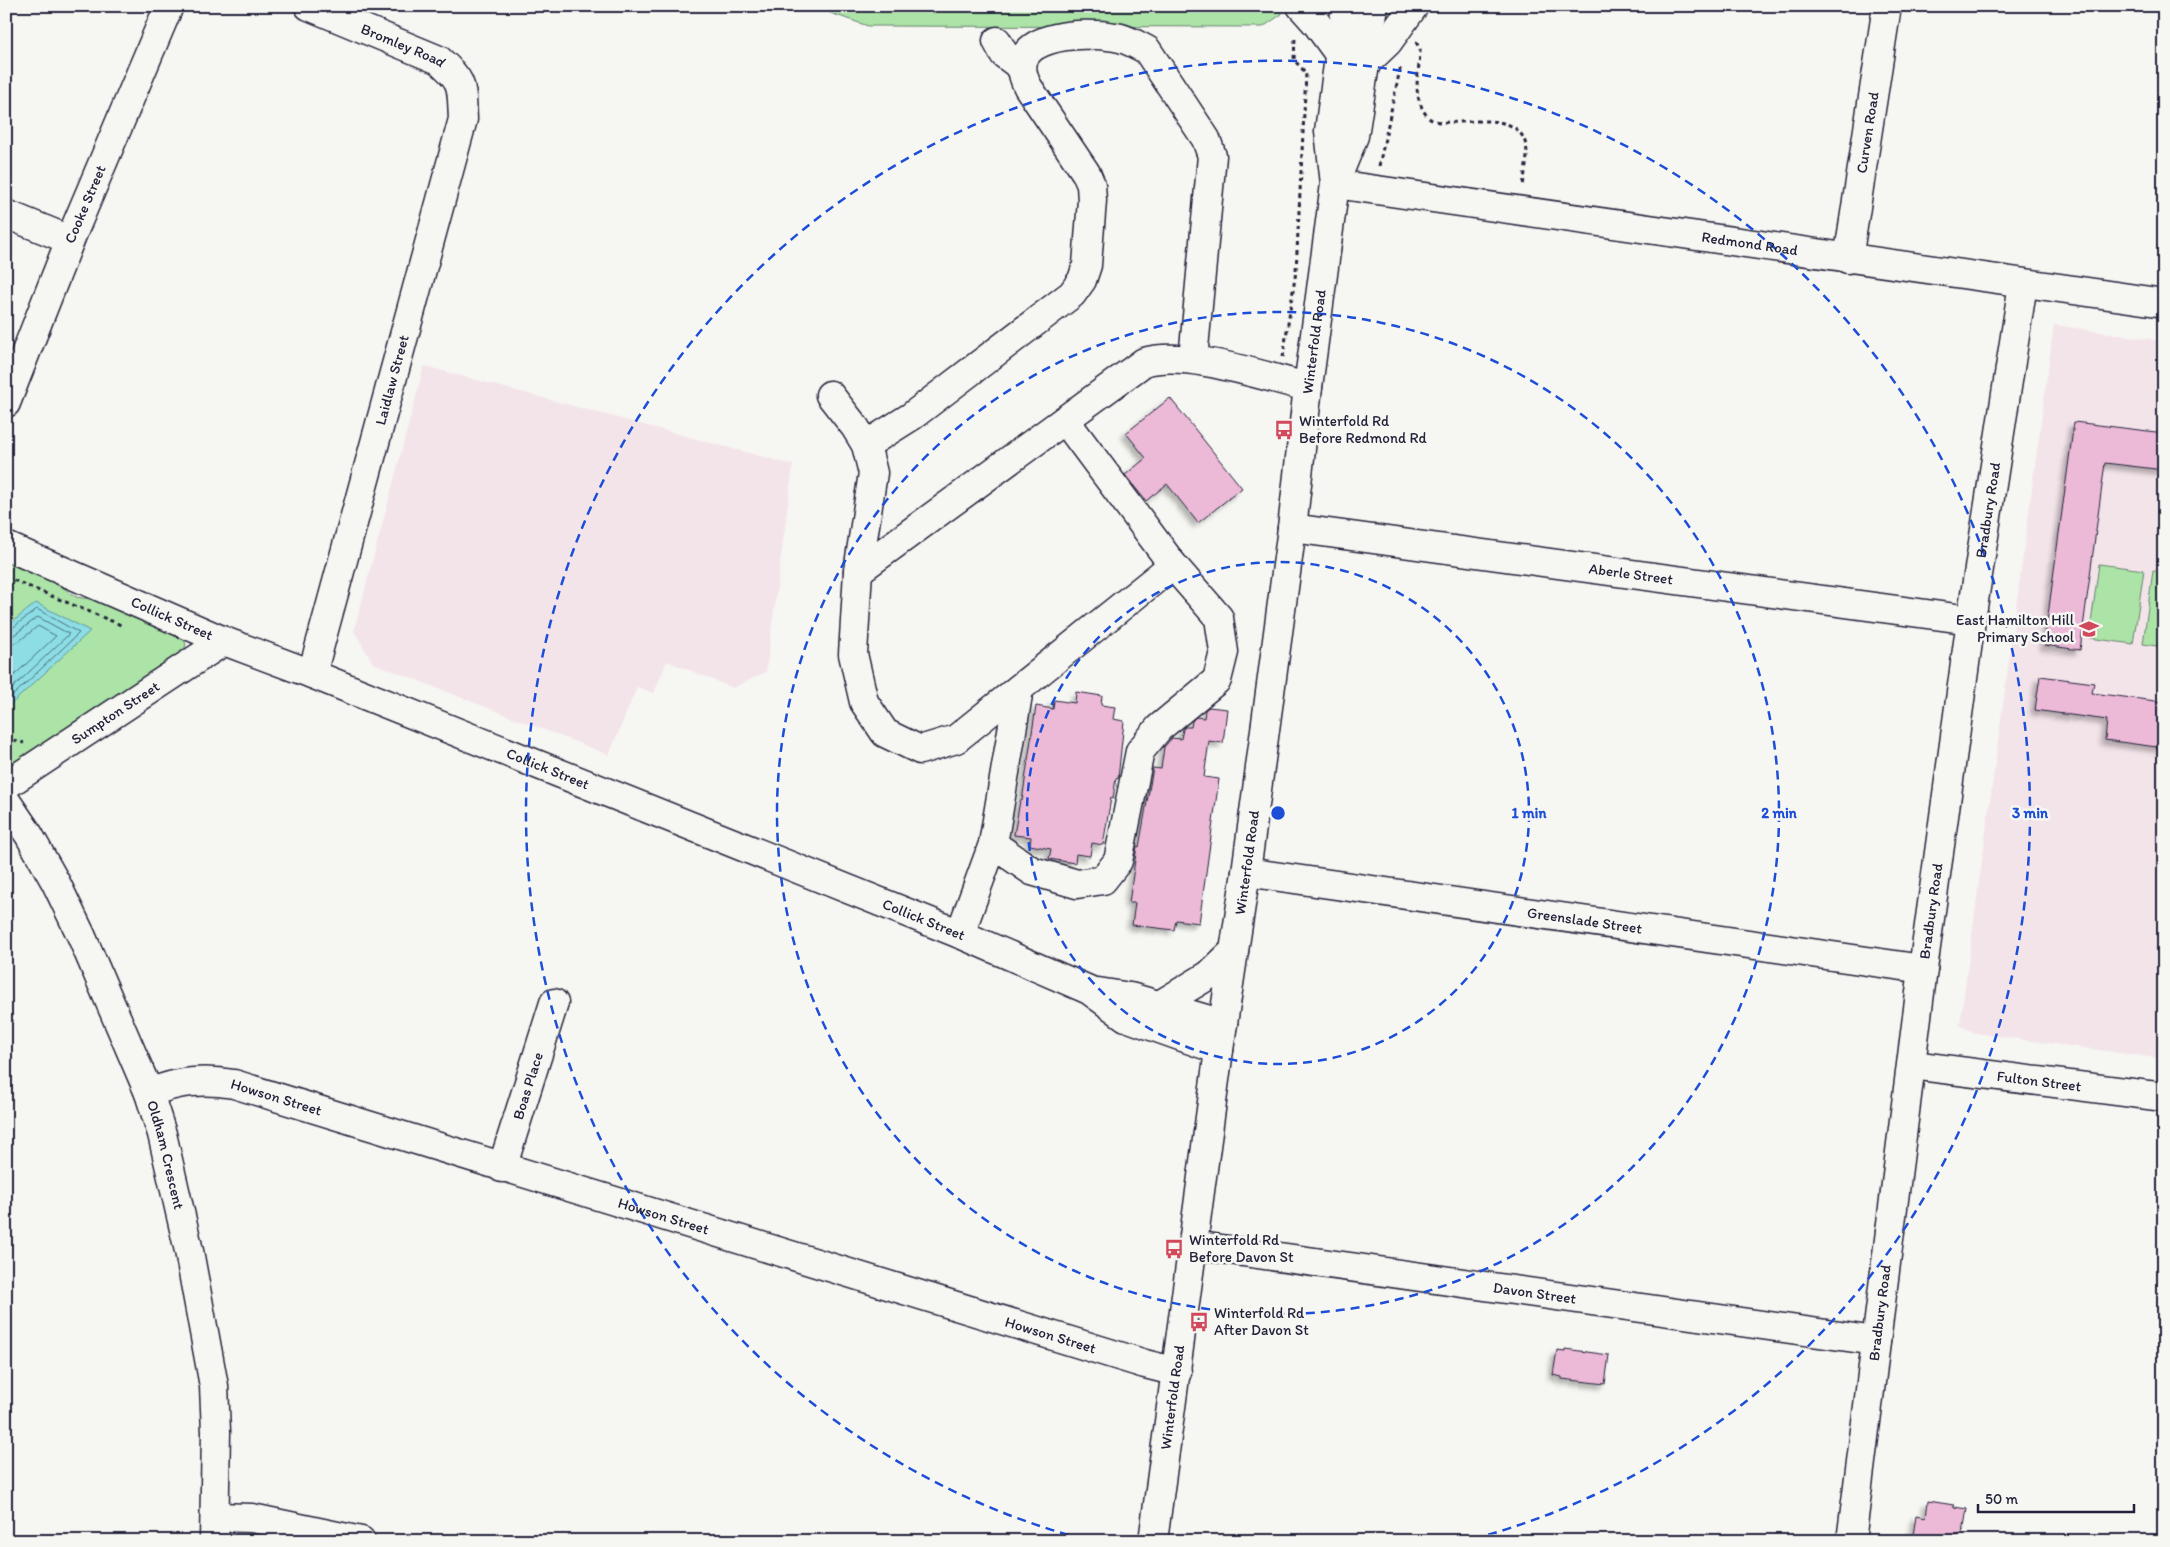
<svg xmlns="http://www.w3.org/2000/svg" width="2170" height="1547" viewBox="0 0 2170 1547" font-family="Itim,sans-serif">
  <defs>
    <filter id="shadow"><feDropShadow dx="-4.5" dy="4.5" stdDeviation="2.5" flood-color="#0004"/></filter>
  </defs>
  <rect width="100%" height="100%" fill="#f6f6f2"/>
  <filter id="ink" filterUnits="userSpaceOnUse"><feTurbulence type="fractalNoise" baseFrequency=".02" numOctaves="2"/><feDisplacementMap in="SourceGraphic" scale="10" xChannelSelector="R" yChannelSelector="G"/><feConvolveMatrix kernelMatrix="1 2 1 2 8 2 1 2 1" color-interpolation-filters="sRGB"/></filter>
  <g filter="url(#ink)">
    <path fill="#f3e4ea" d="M2054,325L2164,341V1059L1975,1033L1960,1025Z
      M424,366L793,465L766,672L733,688L667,661L654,693L637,687L609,755L373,663L354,631Z"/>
    <path fill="#ace3a6" stroke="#678270" d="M810,6H1278L1282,14L1263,27L868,26Z
      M6,560L54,581L76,597L114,602L182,633L186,645L180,660L26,760L10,763L6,762Z
      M2099,564L2144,570L2133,644L2089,638Z
      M2153,570L2164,571V647L2143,644Z"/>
    <path fill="#8cdee4" stroke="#6293a0" d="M36,603L90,631L8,707L6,705V627Z"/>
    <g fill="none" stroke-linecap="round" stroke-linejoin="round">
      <path stroke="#4c6d7f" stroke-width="1" d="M6,631L11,629L37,609L79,633L6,702
        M6,637L14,635L38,617L69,634L6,694
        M6,644L18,642L38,626L56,636L6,683"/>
    </g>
    <path fill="#ecb9d7" stroke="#22223b" filter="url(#shadow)" d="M1170,398L1242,488L1198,523L1167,484L1146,501L1125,475L1146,458L1126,433Z
      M2074,422L2164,433V470L2105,463L2080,650L2044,645Z
      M2040,676L2094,683L2092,693L2164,702V748L2105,740L2107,720L2035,710Z
      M1076,692L1102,696L1101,705L1115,707L1113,719L1124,721L1118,779L1116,778L1113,799L1111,798L1103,845L1092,843L1090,856L1076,854L1075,863L1049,859L1051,849L1030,845L1031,837L1014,835L1020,801H1022L1036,706L1053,709L1054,700L1075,703Z
      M1209,707L1227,709L1223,743L1209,741L1204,777L1219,779L1199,923L1176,920L1174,930L1132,925L1135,903H1129L1137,846L1139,847L1153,768L1161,769L1164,747L1172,738L1181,739L1183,729L1185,727H1191L1192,721L1196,717L1204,718L1205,710Z
      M1565,1349L1609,1355L1605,1384L1562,1379V1377L1553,1375L1557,1350L1565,1351Z
      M1928,1501L1954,1505V1507L1967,1509L1963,1532L1946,1540L1913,1536L1916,1515L1926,1517Z"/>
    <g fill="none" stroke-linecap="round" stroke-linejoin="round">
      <defs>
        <g id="minor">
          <path id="s1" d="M309,6L439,60C465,83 461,86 463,119L312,674"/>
          <path d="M997,41L1004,54L1020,66"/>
          <path id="s2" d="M1335,184L2164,303"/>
          <path d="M6,214L70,240"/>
          <path id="s3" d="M1848,259L1887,6"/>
          <path d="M830,395L855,427L866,445L873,473L858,571L853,654L864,702L885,733L920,750L956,739L1173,565"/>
          <path id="s4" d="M6,403L70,240L169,6"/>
          <path d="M866,445L912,416L1072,294L1082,280L1087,265L1092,200L1091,185L1086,173L1028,87C1000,34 1082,31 1115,37C1126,38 1137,45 1147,50L1206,139L1212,156L1193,359"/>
          <path id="s5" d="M1292,528L1971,620"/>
          <path id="s6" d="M6,546L224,641L312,674L960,934L1089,990L1126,1017L1219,1050"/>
          <path d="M858,571L1144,362C1186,349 1265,377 1308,387"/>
          <path id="s7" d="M6,785L224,641"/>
          <path id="s8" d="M6,801L29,835L56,883L81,935L149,1093L162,1134L189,1251L214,1386L216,1432L214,1541"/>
          <path d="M993,844L1032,871L1077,884L1103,880L1118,861L1140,751L1159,728L1217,680L1224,652L1219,618L1173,565L1065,420"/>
          <path id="s9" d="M1246,872L1923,969"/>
          <path d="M960,934L993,844L1019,689"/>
          <path d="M1098,992L1130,997L1223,1024"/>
          <path id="s10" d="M1912,1065L2164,1097"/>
          <path id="s11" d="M149,1093C178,1081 204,1079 234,1084L1145,1364L1177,1372"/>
          <path id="s12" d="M502,1168L554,1003"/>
          <path id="s13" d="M1193,1245L1876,1341"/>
          <path d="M215,1517L252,1518L361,1541"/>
          <path id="s14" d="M1851,1541L1923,969L1971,620L2023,284"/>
        </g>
        <g id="major">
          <path d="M1336,180L1354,136L1374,6"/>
          <path d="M1158,1006L1209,975L1234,951"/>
          <path id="s15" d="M1153,1541L1219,1050L1246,872L1292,528L1308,387L1335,184L1329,131L1346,6"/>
        </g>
        <path id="highway" d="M1301,6L1317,24L1339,54
          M1366,63L1388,42L1414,6"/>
      </defs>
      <use href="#minor" stroke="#22223b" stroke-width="31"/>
      <use href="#major" stroke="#22223b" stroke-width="31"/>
      <use href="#highway" stroke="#22223b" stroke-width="31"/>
      <path stroke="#22223b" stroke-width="3" stroke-dasharray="4 4" stroke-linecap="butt" d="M1416,42L1420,49C1420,74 1410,92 1427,116C1441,136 1524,97 1527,153C1527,164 1524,176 1523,187
        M1379,166L1401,65
        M1283,357L1296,271L1306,73L1294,60L1295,37
        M6,577L121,625
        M6,738L24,743"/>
      <use href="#minor" stroke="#f6f6f2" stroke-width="28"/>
      <use href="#major" stroke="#f6f6f2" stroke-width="28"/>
      <use href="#highway" stroke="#f6f6f2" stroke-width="28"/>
    </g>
  </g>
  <g fill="none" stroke="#1d4ed8" stroke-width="2.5" stroke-dasharray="9 6">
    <circle cx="1278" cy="813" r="251"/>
    <circle cx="1278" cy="813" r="501"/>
    <path d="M1083 1539A752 752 0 1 1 1473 1539"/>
  </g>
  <defs>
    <symbol id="bus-bare" viewBox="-9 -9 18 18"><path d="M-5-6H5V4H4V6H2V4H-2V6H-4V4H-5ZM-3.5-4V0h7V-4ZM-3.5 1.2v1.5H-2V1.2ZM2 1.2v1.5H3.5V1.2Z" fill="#d1495b" stroke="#f6f6f2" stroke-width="2.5" paint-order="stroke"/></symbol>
    <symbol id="school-bare" viewBox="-9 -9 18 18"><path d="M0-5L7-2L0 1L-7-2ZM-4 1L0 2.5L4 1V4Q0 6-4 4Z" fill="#d1495b" stroke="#f6f6f2" stroke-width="2.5" paint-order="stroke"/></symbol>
  </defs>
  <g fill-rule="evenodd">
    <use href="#bus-bare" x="1270" y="416" width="28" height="28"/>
    <use href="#school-bare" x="2075" y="615" width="28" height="28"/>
    <use href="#bus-bare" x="1160" y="1235" width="28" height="28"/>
    <use href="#bus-bare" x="1185" y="1308" width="28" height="28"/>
  </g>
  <g text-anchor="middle" stroke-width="5" stroke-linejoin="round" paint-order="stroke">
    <g font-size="15" fill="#22223b" stroke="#f6f6f2">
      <text dy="5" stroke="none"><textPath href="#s1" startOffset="102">Bromley Road</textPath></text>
      <text dy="5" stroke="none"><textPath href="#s3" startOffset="128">Curven Road</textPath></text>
      <text dy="5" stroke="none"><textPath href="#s4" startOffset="214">Cooke Street</textPath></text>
      <text dy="5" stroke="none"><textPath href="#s2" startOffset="419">Redmond Road</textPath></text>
      <text dy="5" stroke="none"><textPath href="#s15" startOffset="1210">Winterfold Road</textPath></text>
      <text transform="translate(392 380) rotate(-75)" y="5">Laidlaw Street</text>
      <text dy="5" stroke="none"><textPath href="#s14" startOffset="1040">Bradbury Road</textPath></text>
      <text dy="5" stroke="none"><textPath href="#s5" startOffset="342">Aberle Street</textPath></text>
      <text dy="5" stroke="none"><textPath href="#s6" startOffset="181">Collick Street</textPath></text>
      <text dy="5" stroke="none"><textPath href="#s7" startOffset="131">Sumpton Street</textPath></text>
      <text dy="5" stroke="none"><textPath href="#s6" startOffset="586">Collick Street</textPath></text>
      <text dy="5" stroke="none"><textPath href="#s15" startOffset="685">Winterfold Road</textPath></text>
      <text dy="5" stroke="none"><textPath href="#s14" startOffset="635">Bradbury Road</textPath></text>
      <text dy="5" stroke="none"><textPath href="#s6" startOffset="991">Collick Street</textPath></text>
      <text dy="5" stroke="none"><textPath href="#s9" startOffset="342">Greenslade Street</textPath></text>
      <text dy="5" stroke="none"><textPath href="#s10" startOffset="128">Fulton Street</textPath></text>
      <text dy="5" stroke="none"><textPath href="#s12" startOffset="86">Boas Place</textPath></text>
      <text dy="5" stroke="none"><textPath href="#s11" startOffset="131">Howson Street</textPath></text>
      <text dy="5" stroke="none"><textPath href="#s8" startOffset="390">Oldham Crescent</textPath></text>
      <text dy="5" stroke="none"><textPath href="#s11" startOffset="536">Howson Street</textPath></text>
      <text dy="5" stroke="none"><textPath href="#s13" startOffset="345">Davon Street</textPath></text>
      <text dy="5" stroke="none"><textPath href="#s14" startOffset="230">Bradbury Road</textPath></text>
      <text dy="5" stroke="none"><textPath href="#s11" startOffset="941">Howson Street</textPath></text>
      <text dy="5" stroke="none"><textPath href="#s15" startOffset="145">Winterfold Road</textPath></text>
    </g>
    <g font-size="15" fill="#22223b" stroke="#f6f6f2" text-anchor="start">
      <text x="1299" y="426">Winterfold Rd<tspan x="1299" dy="17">Before Redmond Rd</tspan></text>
      <text x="2074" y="625" text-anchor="end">East Hamilton Hill<tspan x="2074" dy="17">Primary School</tspan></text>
      <text x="1189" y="1245">Winterfold Rd<tspan x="1189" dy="17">Before Davon St</tspan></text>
      <text x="1214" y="1318">Winterfold Rd<tspan x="1214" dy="17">After Davon St</tspan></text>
    </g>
  </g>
  <circle cx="1278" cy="813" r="8" fill="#1d4ed8" stroke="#f6f6f2" stroke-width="2.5"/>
  <g font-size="15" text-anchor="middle" font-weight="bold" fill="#1d4ed8" stroke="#f6f6f2" stroke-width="5" stroke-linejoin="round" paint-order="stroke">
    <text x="1529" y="818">1 min</text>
    <text x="1779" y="818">2 min</text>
    <text x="2030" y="818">3 min</text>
  </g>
  <rect width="2170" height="1547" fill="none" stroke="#f6f6f2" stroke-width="25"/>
  <rect x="12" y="12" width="2145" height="1522" fill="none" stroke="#22223b" stroke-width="2" filter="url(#ink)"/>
  <path d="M1978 1504v8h156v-8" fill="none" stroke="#22223b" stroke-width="2.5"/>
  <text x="1985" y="1504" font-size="15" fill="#22223b" stroke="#f6f6f2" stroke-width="4" paint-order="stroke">50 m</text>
</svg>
